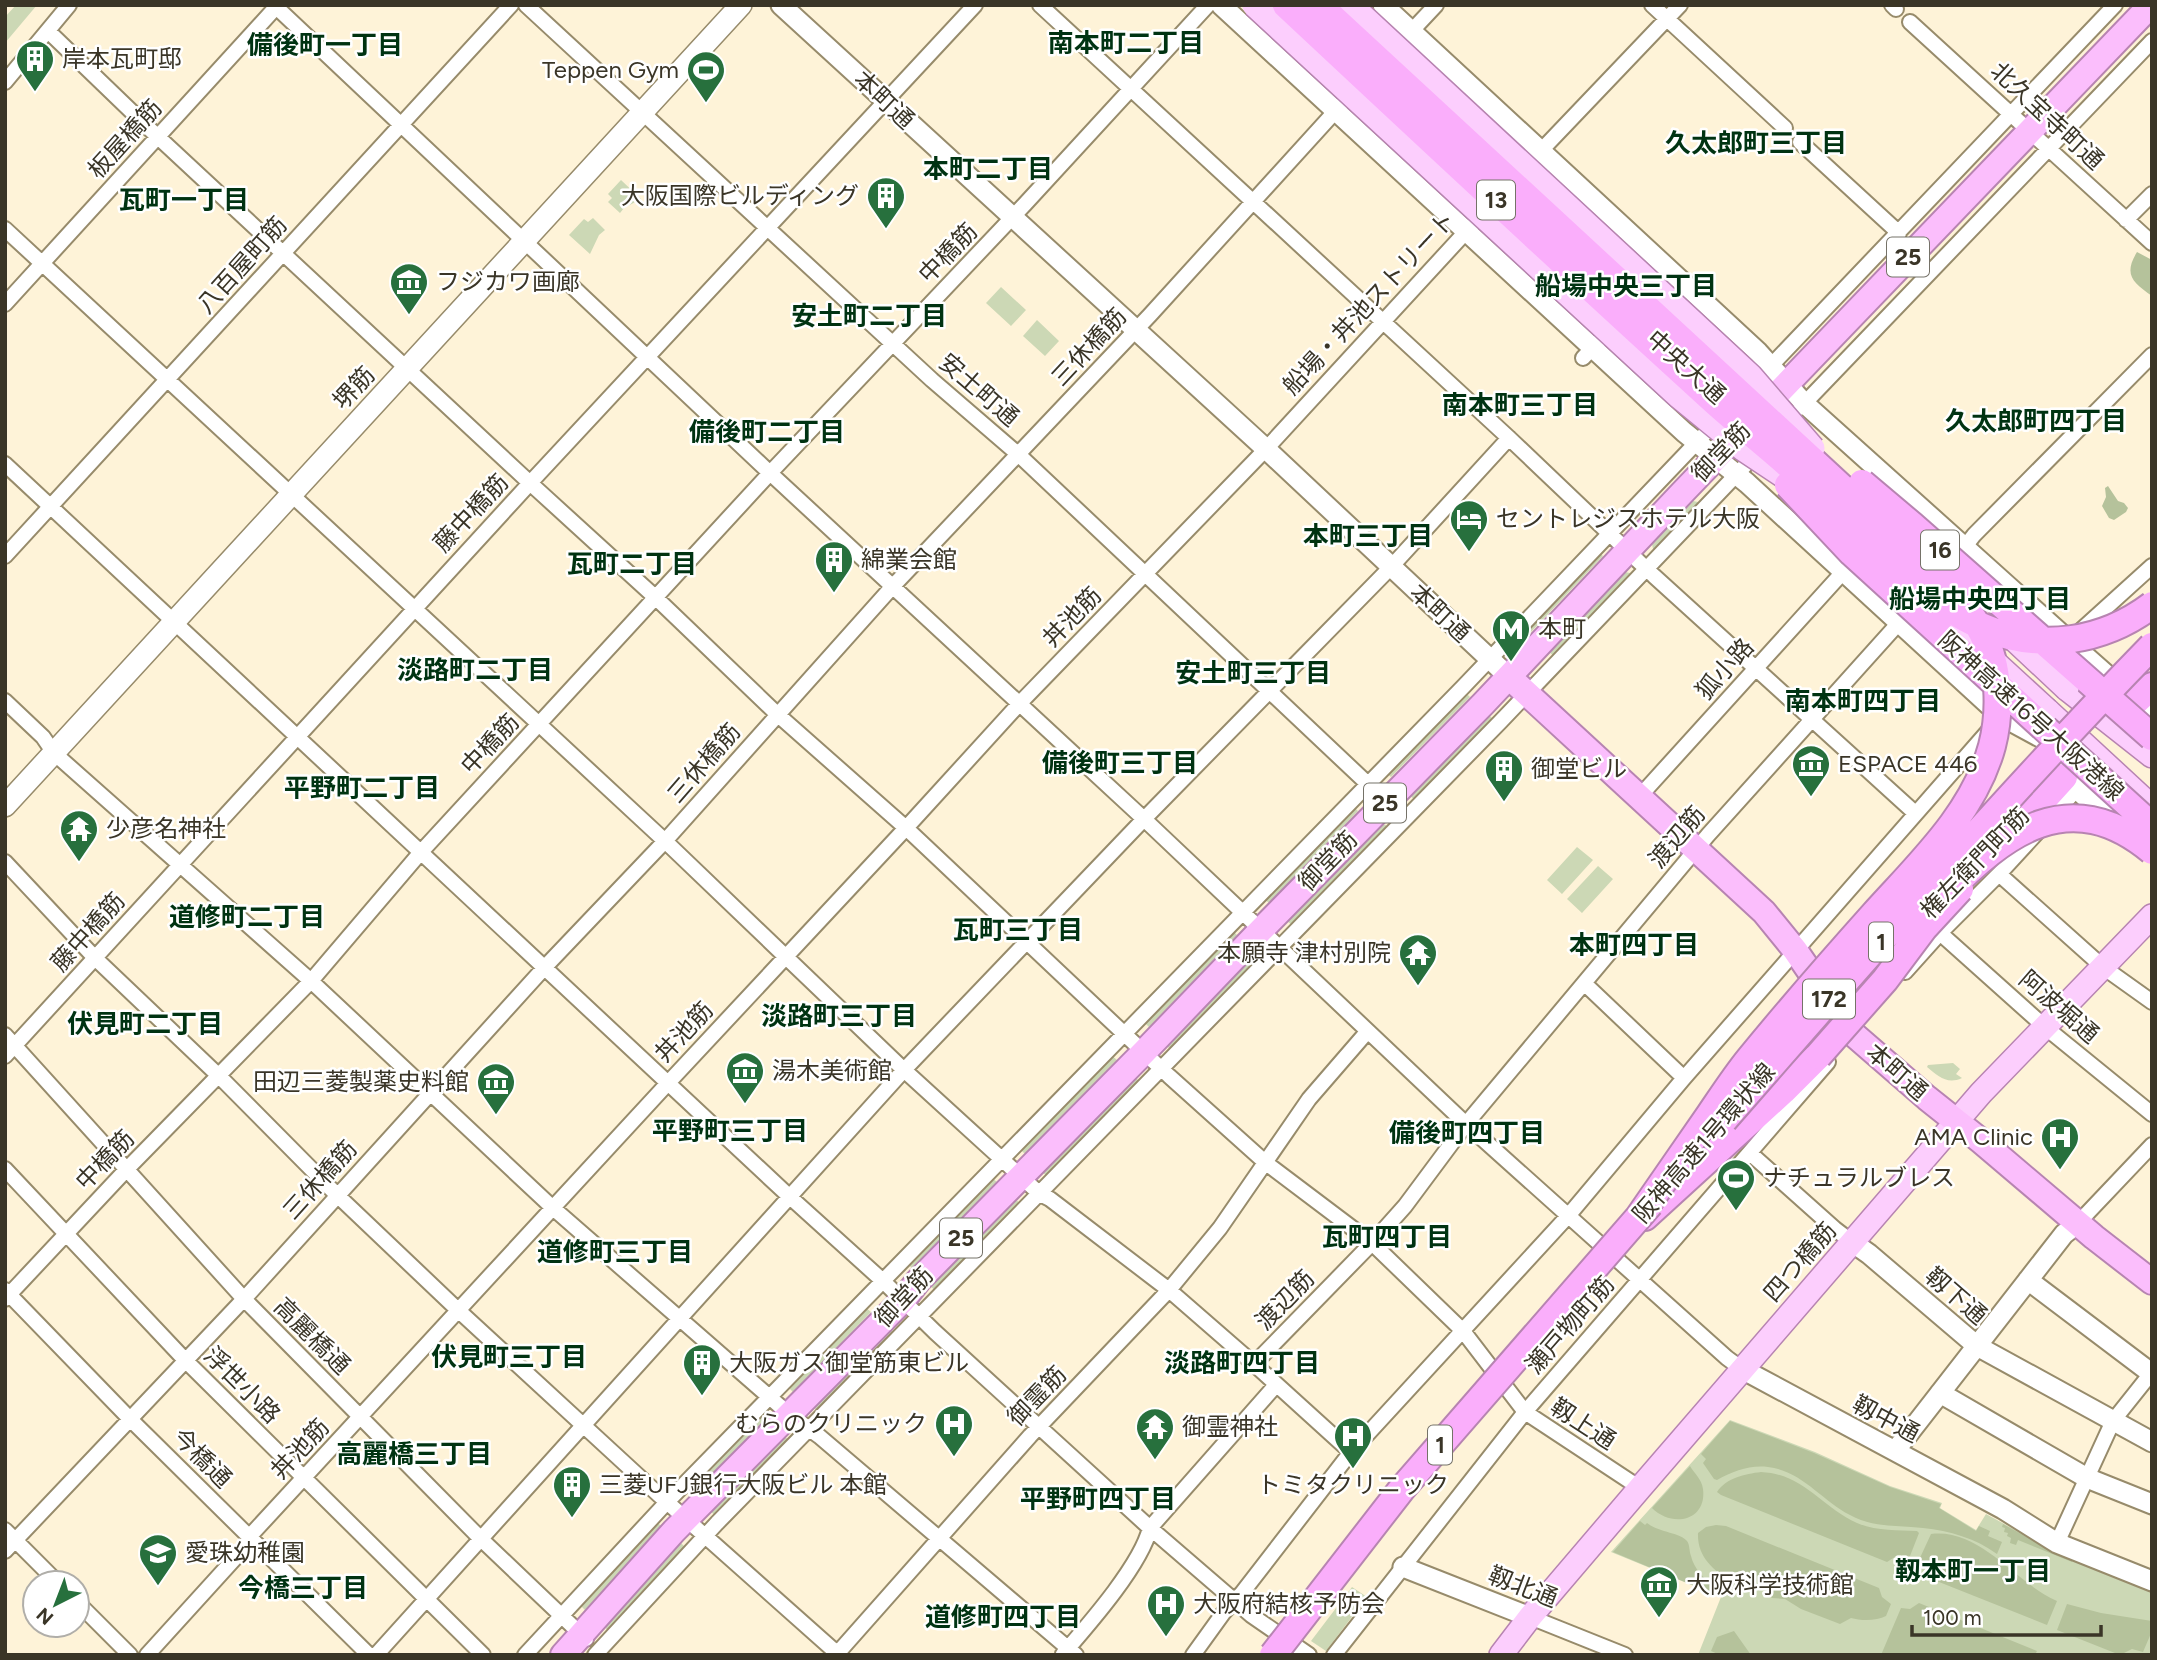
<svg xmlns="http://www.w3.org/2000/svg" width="2157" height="1660" viewBox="0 0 2157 1660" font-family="Figtree,'Noto Sans JP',sans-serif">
  <rect width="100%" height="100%" fill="#fef3d8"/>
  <path fill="#ccd8b5" d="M16,5H37L5,43V17Z
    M621,180L641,199L624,208L620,213L608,202L612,198L608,194Z
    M593,218L605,230L599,235L590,254L569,235L584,219L588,222Z
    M1001,287L1026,310L1011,326L986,303Z
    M1037,320L1059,341L1045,356L1023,336Z
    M1693,501L1698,502L1699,506L1658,549H1653L1652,544Z
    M1598,552L1603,556L1530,633L1524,628Z
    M1625,572L1630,573V577L1555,657L1549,652Z
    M1465,692L1470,697L1391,777L1385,772Z
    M1489,715L1494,720L1415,800L1409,795Z
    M1353,806L1358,811L1269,903L1263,898Z
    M1381,824L1386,825V830L1293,926L1287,921Z
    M1577,847L1593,860L1562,894L1547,880Z
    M1598,866L1613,879L1582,913L1567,899Z
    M1231,929L1237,935L1149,1027L1143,1021Z
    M1254,953L1261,959L1172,1051L1166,1045Z
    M1110,1054L1117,1060L1025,1154L1019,1148Z
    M1953,1063L1960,1069L1956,1074L1962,1078C1947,1085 1938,1076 1927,1067L1928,1065Z
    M1134,1076L1141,1083L1049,1178L1042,1172Z
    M991,1177L997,1182L913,1269L906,1263Z
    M1015,1199L1022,1205L937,1292L930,1286Z
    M865,1307L871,1312L793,1392L787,1386Z
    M889,1328L895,1334L819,1413L812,1406Z
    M759,1414L765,1420L692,1496L685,1489Z
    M1730,1420L1815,1452L1890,1486L1942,1503L1940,1508L1976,1530L1986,1514L2054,1551L2152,1589V1655H1698L1721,1597L1611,1552Z
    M784,1436L790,1441L717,1517L710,1511Z
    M655,1520L661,1526L585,1610L579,1604Z
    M680,1542L686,1548L610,1632L603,1626Z
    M1352,1587L1367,1597L1326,1651L1311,1641Z"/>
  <path fill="#b5c29b" d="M2137,252L2152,260V296C2133,282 2123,275 2137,252Z
    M2108,486L2118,501L2124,503L2128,508L2126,512L2114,520L2109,518L2102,506L2106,497L2105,488Z
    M1730,1421L1814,1453L1890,1487L1941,1504L1939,1508L1976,1531L1979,1526L1990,1531L1988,1536L2002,1542L1997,1554C1975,1538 1950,1531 1923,1528C1898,1525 1873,1528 1850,1515C1821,1500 1802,1471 1768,1467C1749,1465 1734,1471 1717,1480L1714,1479L1703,1463L1706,1459L1701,1454Z
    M1690,1466C1693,1472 1702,1479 1703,1489C1707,1521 1672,1528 1652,1508Z
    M1761,1472C1804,1474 1821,1507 1857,1523C1876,1531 1897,1530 1917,1531L1919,1533L1910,1556L1898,1555L1887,1562L1721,1495L1717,1492C1726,1478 1745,1474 1761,1472Z
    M1640,1521L1645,1525L1647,1523C1658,1532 1681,1533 1687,1541C1690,1545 1689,1551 1691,1556C1694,1569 1704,1578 1714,1587L1711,1593L1613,1552Z
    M2003,1524L2054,1552L2073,1559L2072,1562L2018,1540L2016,1545L2010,1543L2011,1538L2007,1536L2008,1533L2004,1532L2005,1528L2002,1527Z
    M1716,1525L1726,1526L1879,1588L1882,1597L1891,1604L1886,1616C1877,1621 1861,1621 1851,1618L1840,1624L1801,1609L1785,1599L1772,1598L1761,1587L1734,1577L1732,1582C1713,1570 1697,1557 1698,1533L1706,1527Z
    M1931,1534C1981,1528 2015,1583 2057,1601L2047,1625L1929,1578L1928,1569L1919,1560Z
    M1919,1603L2037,1651L2035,1655H1881L1901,1608L1910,1609Z
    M2067,1604L2101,1613L2152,1621V1631L2143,1652L2132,1649L2120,1655L2057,1630Z
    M1734,1631L1751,1655H1720L1711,1651L1717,1637Z"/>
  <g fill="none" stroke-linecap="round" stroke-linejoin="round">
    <defs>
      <path id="minor" d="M274,5L770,473L1144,819L1466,1124L1727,1358L1742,1369
        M526,5L932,380L1019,455L1405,819
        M1040,5L1509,438L1654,576L1915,813
        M1652,5L1785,128
        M1892,5L1896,9
        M1910,22L2152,243
        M48,31L158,137L530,483L655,597L777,714L906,828L1169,1076L1266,1163L1372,1243L1463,1331L1525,1412L1640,1488
        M1406,37L1436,5
        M5,82L69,5
        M1800,142L1899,233
        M1534,158L1680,5
        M2126,220L2152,194
        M5,229L665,841L904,1070L1040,1194L1050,1199L1169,1290L1254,1364L1351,1452
        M5,304L278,5
        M1583,358L1613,326
        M1764,373L2115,5
        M1800,408L2152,41
        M5,464L790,1197L883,1281L935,1332L1150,1528L1251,1615L1309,1655
        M1960,553L1974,535L2152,355
        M5,556L511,5
        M2078,633L2152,566
        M5,701L43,737L54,753L311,981L553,1208L790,1415L819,1436L1076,1655
        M1640,796L1844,571
        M5,862L96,959L219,1076L337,1195L459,1311L659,1495L839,1655
        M1999,874L2103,967L2152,1002
        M1940,933L2045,1027L2152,1114
        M1905,972L1940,933L1999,874L2077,789
        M1584,983L1684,1078
        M5,1035L244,1299L481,1539L586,1639
        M5,1056L530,483L975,5
        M1751,1154L1835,1229L1852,1242
        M5,1169L185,1360L483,1655
        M2078,1223L2152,1145
        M5,1290L130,1419L369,1655
        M5,1299L126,1170L311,981L421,852L770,473L1025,204L1208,5
        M1254,1364L1372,1243L1405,1206L1466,1124L1708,835L1905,616
        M5,1530L58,1583
        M2057,1543L2113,1421L2152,1372
        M5,1551L244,1299L544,968L665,841L893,586L1150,315L1341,105
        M77,1602L130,1655
        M1530,1617L1625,1655
        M1063,1654C1089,1624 1141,1565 1150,1528L1276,1385
        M147,1655L247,1545L249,1537L668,1083L906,828L1020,703L1266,449L1473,224
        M376,1655L904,1070L1144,819L1391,567L1509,438
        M525,1655L667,1502L1464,686L1718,420
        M595,1655L717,1523L1501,721L1757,453
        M836,1655L1030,1436L1169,1290L1220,1228L1309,1099L1367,1032
        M1193,1655L1224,1612L1242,1593L1351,1452L1568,1216L1684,1078L1991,728
        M1334,1655L1525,1412L1828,1062"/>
      <path id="tertiary" d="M781,5L1266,449L1509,677
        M1221,5L1684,432L1747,483L2001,716L2051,743
        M1383,5L1758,352L1805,404L2069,641L2092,674
        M2085,656L2152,715
        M2054,768L2117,826
        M1852,1242L1869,1254L1977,1346L2152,1442
        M2028,1280L2151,1373
        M1742,1369L2003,1509L2057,1543L2152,1581
        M1940,1393L2087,1478L2152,1504
        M1895,1451L2064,1234L2078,1223
        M1403,1567L1530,1617"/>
      <path id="secondary" d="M5,806L741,5"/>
      <path id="primary" d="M2067,689L2152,756
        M2047,710L2152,807
        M1501,1655L1530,1617L1640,1488L1981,1093L2152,916"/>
      <path id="trunk" d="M1509,677L1764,912L1795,950L1852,1033L1927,1098L1981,1141L2094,1237L2152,1282
        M563,1655L674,1531L903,1300L918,1281L1144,1052L1261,930L1483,704L1682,493L2151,5"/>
      <path id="motorway" d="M2136,701L2152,686
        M2006,841L2064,777
        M1645,1217L1783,1091L1818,1056"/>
    </defs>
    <use href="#minor" stroke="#978b6b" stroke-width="18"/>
    <use href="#tertiary" stroke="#978b6b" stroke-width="23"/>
    <use href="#secondary" stroke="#978b6b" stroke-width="24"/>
    <use href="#primary" stroke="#b784b1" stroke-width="26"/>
    <use href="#trunk" stroke="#b784b1" stroke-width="28"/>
    <use href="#motorway" stroke="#b784b1" stroke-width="30"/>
    <use href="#minor" stroke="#fff" stroke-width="14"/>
    <use href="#tertiary" stroke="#fff" stroke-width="19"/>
    <use href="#secondary" stroke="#fff" stroke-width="21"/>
    <use href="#primary" stroke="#fccefd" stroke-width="23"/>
    <use href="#trunk" stroke="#fbbefc" stroke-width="24"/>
    <use href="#motorway" stroke="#faaefb" stroke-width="26"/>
    <defs>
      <path id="primary-bridge" d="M1254,5L1678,396L1744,450L1798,486
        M1351,5L1751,376L1813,448
        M1938,610L2047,710
        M2005,631L2067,689"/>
      <path id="motorway-bridge" d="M1286,5C1425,135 1564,265 1705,393C1734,420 1765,444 1794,470C1850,521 1914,597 1983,627C2040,652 2103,642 2152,605
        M1319,5L1944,582C1958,598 1972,614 1982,633C2000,666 2001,711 1992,746C1974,813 1919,864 1874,914C1832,961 1790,1009 1750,1058C1736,1075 1723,1095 1710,1114C1686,1149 1662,1183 1638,1218
        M1862,483L1913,526L2152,737
        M1788,485L1852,553L2152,826
        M1943,896C2005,832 2070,783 2152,851
        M1818,1056L1885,980L1924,928L1960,889
        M1724,1120C1864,960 2003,799 2152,646
        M1273,1655L1401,1490L1650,1204"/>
    </defs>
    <use href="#primary-bridge" stroke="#b784b1" stroke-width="26" stroke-linecap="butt"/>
    <use href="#motorway-bridge" stroke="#b784b1" stroke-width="30" stroke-linecap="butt"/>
    <use href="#primary-bridge" stroke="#fccefd" stroke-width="23"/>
    <use href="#motorway-bridge" stroke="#faaefb" stroke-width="26"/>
  </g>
  <defs>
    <symbol id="building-pin" viewBox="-11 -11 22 30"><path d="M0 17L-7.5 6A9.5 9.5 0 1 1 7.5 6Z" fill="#27703d" stroke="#fff"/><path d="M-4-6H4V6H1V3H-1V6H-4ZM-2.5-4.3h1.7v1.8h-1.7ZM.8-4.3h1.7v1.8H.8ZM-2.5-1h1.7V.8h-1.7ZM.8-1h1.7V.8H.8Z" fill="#fff"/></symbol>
    <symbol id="stadium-pin" viewBox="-11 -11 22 30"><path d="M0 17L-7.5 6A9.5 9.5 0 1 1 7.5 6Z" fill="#27703d" stroke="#fff"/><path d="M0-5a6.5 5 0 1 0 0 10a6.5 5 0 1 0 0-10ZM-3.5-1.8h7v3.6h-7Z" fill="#fff"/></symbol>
    <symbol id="museum-pin" viewBox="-11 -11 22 30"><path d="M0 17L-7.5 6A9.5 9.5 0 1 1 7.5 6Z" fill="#27703d" stroke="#fff"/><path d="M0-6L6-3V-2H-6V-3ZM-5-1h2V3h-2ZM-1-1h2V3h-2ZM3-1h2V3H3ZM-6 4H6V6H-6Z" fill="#fff"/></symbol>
    <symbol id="hotel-pin" viewBox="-11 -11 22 30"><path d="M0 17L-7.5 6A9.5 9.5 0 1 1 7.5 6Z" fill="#27703d" stroke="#fff"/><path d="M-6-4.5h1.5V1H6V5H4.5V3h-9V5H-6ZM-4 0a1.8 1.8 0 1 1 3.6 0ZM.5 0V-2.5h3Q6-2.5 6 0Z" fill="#fff"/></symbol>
    <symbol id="metro-pin" viewBox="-11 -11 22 30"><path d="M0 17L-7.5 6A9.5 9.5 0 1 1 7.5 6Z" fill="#27703d" stroke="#fff"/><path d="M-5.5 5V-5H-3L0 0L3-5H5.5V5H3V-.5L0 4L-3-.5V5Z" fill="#fff"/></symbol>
    <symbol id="temple-pin" viewBox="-11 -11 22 30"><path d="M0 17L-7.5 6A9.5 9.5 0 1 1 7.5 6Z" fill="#27703d" stroke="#fff"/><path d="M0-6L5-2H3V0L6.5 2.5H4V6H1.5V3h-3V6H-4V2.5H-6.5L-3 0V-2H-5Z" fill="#fff"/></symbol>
    <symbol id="hospital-pin" viewBox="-11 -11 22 30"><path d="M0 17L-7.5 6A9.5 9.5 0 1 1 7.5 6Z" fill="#27703d" stroke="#fff"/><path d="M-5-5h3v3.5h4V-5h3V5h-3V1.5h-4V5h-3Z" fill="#fff"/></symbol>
    <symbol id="school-pin" viewBox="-11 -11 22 30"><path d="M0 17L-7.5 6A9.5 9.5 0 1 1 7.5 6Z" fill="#27703d" stroke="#fff"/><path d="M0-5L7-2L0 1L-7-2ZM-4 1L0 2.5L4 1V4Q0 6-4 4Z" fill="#fff"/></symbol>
  </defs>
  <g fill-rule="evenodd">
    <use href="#building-pin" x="13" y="37" width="44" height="60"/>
    <use href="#stadium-pin" x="684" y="48" width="44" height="60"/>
    <use href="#building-pin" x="864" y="174" width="44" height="60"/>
    <use href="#museum-pin" x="387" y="260" width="44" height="60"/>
    <use href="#hotel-pin" x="1447" y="497" width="44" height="60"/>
    <use href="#building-pin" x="812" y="538" width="44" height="60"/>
    <use href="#metro-pin" x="1489" y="607" width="44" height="60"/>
    <use href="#museum-pin" x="1789" y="742" width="44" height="60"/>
    <use href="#building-pin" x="1482" y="747" width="44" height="60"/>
    <use href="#temple-pin" x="57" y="807" width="44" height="60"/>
    <use href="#temple-pin" x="1396" y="931" width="44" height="60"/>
    <use href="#museum-pin" x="723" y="1049" width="44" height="60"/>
    <use href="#museum-pin" x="474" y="1060" width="44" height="60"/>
    <use href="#hospital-pin" x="2038" y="1115" width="44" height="60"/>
    <use href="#stadium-pin" x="1714" y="1156" width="44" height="60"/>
    <use href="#building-pin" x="680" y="1341" width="44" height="60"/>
    <use href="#hospital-pin" x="932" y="1402" width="44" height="60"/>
    <use href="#temple-pin" x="1133" y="1405" width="44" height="60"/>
    <use href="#hospital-pin" x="1331" y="1414" width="44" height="60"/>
    <use href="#building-pin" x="550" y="1463" width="44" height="60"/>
    <use href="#school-pin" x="136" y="1531" width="44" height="60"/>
    <use href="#museum-pin" x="1637" y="1563" width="44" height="60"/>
    <use href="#hospital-pin" x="1144" y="1582" width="44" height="60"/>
  </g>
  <g text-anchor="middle" stroke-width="5" stroke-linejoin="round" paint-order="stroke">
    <g fill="#fff" stroke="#757268" stroke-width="2">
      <rect x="1477" y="180.5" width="38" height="39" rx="5"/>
      <rect x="1887" y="237.5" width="42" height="39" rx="5"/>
      <rect x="1921" y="530.5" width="38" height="39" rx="5"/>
      <rect x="1364" y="783.5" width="42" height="39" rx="5"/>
      <rect x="1869" y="922.5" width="24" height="39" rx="5"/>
      <rect x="1803" y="979.5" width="52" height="39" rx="5"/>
      <rect x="940" y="1218.5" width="42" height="39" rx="5"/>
      <rect x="1428" y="1425.5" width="24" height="39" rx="5"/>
    </g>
    <g font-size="23" font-weight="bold" fill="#3a3527">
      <text x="1496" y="208">13</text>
      <text x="1908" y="265">25</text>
      <text x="1940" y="558">16</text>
      <text x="1385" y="811">25</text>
      <text x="1881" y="950">1</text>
      <text x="1829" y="1007">172</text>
      <text x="961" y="1246">25</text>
      <text x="1440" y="1453">1</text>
    </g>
    <g font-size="24" fill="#3a3527" stroke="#fff" text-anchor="start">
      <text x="62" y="67">岸本瓦町邸</text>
      <text x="679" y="78" text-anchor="end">Teppen Gym</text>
      <text x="859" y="204" text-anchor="end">大阪国際ビルディング</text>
      <text x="436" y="290">フジカワ画廊</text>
      <text x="1496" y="527">セントレジスホテル大阪</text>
      <text x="861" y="568">綿業会館</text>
      <text x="1538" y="637">本町</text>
      <text x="1838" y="772">ESPACE 446</text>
      <text x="1531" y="777">御堂ビル</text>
      <text x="106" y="837">少彦名神社</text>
      <text x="1391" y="961" text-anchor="end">本願寺 津村別院</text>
      <text x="772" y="1079">湯木美術館</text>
      <text x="469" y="1090" text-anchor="end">田辺三菱製薬史料館</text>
      <text x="2033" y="1145" text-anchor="end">AMA Clinic</text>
      <text x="1763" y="1186">ナチュラルブレス</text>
      <text x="729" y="1371">大阪ガス御堂筋東ビル</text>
      <text x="927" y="1432" text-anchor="end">むらのクリニック</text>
      <text x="1182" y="1435">御霊神社</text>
      <text x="599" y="1493">三菱UFJ銀行大阪ビル 本館</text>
      <text x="1353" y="1493" text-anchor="middle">トミタクリニック</text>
      <text x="185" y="1561">愛珠幼稚園</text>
      <text x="1686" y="1593">大阪科学技術館</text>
      <text x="1193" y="1612">大阪府結核予防会</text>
    </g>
    <g font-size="24" fill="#3a3527" stroke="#fff">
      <text transform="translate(884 100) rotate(43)" y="8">本町通</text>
      <text transform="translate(2047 116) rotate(43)" y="8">北久宝寺町通</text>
      <text transform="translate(125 139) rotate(-48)" y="8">板屋橋筋</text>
      <text transform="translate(948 253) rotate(-46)" y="8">中橋筋</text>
      <text transform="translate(242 265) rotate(-48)" y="8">八百屋町筋</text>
      <text transform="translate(1369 303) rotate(-47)" y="8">船場・丼池ストリート</text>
      <text transform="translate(1089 347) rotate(-47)" y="8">三休橋筋</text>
      <text transform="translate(1686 367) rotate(42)" y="8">中央大通</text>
      <text transform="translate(354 388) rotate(-47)" y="8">堺筋</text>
      <text transform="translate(979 390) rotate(41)" y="8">安土町通</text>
      <text transform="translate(1721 452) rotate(-46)" y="8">御堂筋</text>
      <text transform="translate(471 513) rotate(-47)" y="8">藤中橋筋</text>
      <text transform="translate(1440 613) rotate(43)" y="8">本町通</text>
      <text transform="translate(1072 617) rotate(-46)" y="8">丼池筋</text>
      <text transform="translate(1725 669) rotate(-48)" y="8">狐小路</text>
      <text transform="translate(2031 716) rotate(42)" y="8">阪神高速16号大阪港線</text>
      <text transform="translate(490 744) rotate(-47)" y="8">中橋筋</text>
      <text transform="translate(704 763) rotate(-49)" y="8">三休橋筋</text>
      <text transform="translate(1677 837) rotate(-50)" y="8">渡辺筋</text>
      <text transform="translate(1328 861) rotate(-46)" y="8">御堂筋</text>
      <text transform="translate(1975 863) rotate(-46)" y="8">権左衛門町筋</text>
      <text transform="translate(88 932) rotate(-48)" y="8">藤中橋筋</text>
      <text transform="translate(2059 1007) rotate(41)" y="8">阿波堀通</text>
      <text transform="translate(684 1032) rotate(-47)" y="8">丼池筋</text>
      <text transform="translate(1897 1072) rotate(41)" y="8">本町通</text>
      <text transform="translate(1704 1143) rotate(-49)" y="8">阪神高速1号環状線</text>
      <text transform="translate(105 1160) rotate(-46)" y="8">中橋筋</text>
      <text transform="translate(320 1180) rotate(-48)" y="8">三休橋筋</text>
      <text transform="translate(1800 1262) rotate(-49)" y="8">四つ橋筋</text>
      <text transform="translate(1956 1296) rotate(41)" y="8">靱下通</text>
      <text transform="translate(904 1297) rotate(-47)" y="8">御堂筋</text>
      <text transform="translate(1285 1300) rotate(-46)" y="8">渡辺筋</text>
      <text transform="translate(1570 1325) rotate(-49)" y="8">瀬戸物町筋</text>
      <text transform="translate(312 1336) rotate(45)" y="8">高麗橋通</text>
      <text transform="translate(242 1385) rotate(45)" y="8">浮世小路</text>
      <text transform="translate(1037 1396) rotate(-46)" y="8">御霊筋</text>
      <text transform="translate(1886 1419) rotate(28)" y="8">靱中通</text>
      <text transform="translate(1583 1424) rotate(33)" y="8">靱上通</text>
      <text transform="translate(300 1449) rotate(-47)" y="8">丼池筋</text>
      <text transform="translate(202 1458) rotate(45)" y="8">今橋通</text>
      <text transform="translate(1523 1587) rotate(21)" y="8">靱北通</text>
    </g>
    <g font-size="26" font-weight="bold" fill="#003312" stroke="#fff">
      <text x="1126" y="52">南本町二丁目</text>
      <text x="325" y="54">備後町一丁目</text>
      <text x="1756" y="152">久太郎町三丁目</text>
      <text x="988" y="178">本町二丁目</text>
      <text x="184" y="209">瓦町一丁目</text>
      <text x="1626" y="295">船場中央三丁目</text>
      <text x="869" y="325">安土町二丁目</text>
      <text x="1520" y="414">南本町三丁目</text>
      <text x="2036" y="430">久太郎町四丁目</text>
      <text x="767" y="441">備後町二丁目</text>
      <text x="1368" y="545">本町三丁目</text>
      <text x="632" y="573">瓦町二丁目</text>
      <text x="1980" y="608">船場中央四丁目</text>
      <text x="475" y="679">淡路町二丁目</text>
      <text x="1253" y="682">安土町三丁目</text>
      <text x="1863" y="710">南本町四丁目</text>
      <text x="1120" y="772">備後町三丁目</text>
      <text x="362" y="797">平野町二丁目</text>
      <text x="247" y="926">道修町二丁目</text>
      <text x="1018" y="939">瓦町三丁目</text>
      <text x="1634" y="954">本町四丁目</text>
      <text x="839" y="1025">淡路町三丁目</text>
      <text x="145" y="1033">伏見町二丁目</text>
      <text x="730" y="1140">平野町三丁目</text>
      <text x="1467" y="1142">備後町四丁目</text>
      <text x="1387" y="1246">瓦町四丁目</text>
      <text x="615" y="1261">道修町三丁目</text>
      <text x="509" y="1366">伏見町三丁目</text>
      <text x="1242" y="1372">淡路町四丁目</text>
      <text x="414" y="1463">高麗橋三丁目</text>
      <text x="1098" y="1508">平野町四丁目</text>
      <text x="1973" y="1580">靱本町一丁目</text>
      <text x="303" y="1597">今橋三丁目</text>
      <text x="1003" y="1626">道修町四丁目</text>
    </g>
  </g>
  <rect width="2157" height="1660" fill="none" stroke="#3a3527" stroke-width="14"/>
  <g transform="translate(56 1604) rotate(222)"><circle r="33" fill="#ffffff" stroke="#b0aea9" stroke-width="2"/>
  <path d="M0-5L12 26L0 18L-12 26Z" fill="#27703d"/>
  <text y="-10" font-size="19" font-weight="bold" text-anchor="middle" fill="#3a3527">N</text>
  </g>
  <path d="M1912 1625v10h189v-10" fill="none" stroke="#3a3527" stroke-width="3.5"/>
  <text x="1923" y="1625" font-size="21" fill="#3a3527" stroke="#ffffff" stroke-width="5" paint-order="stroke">100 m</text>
</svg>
